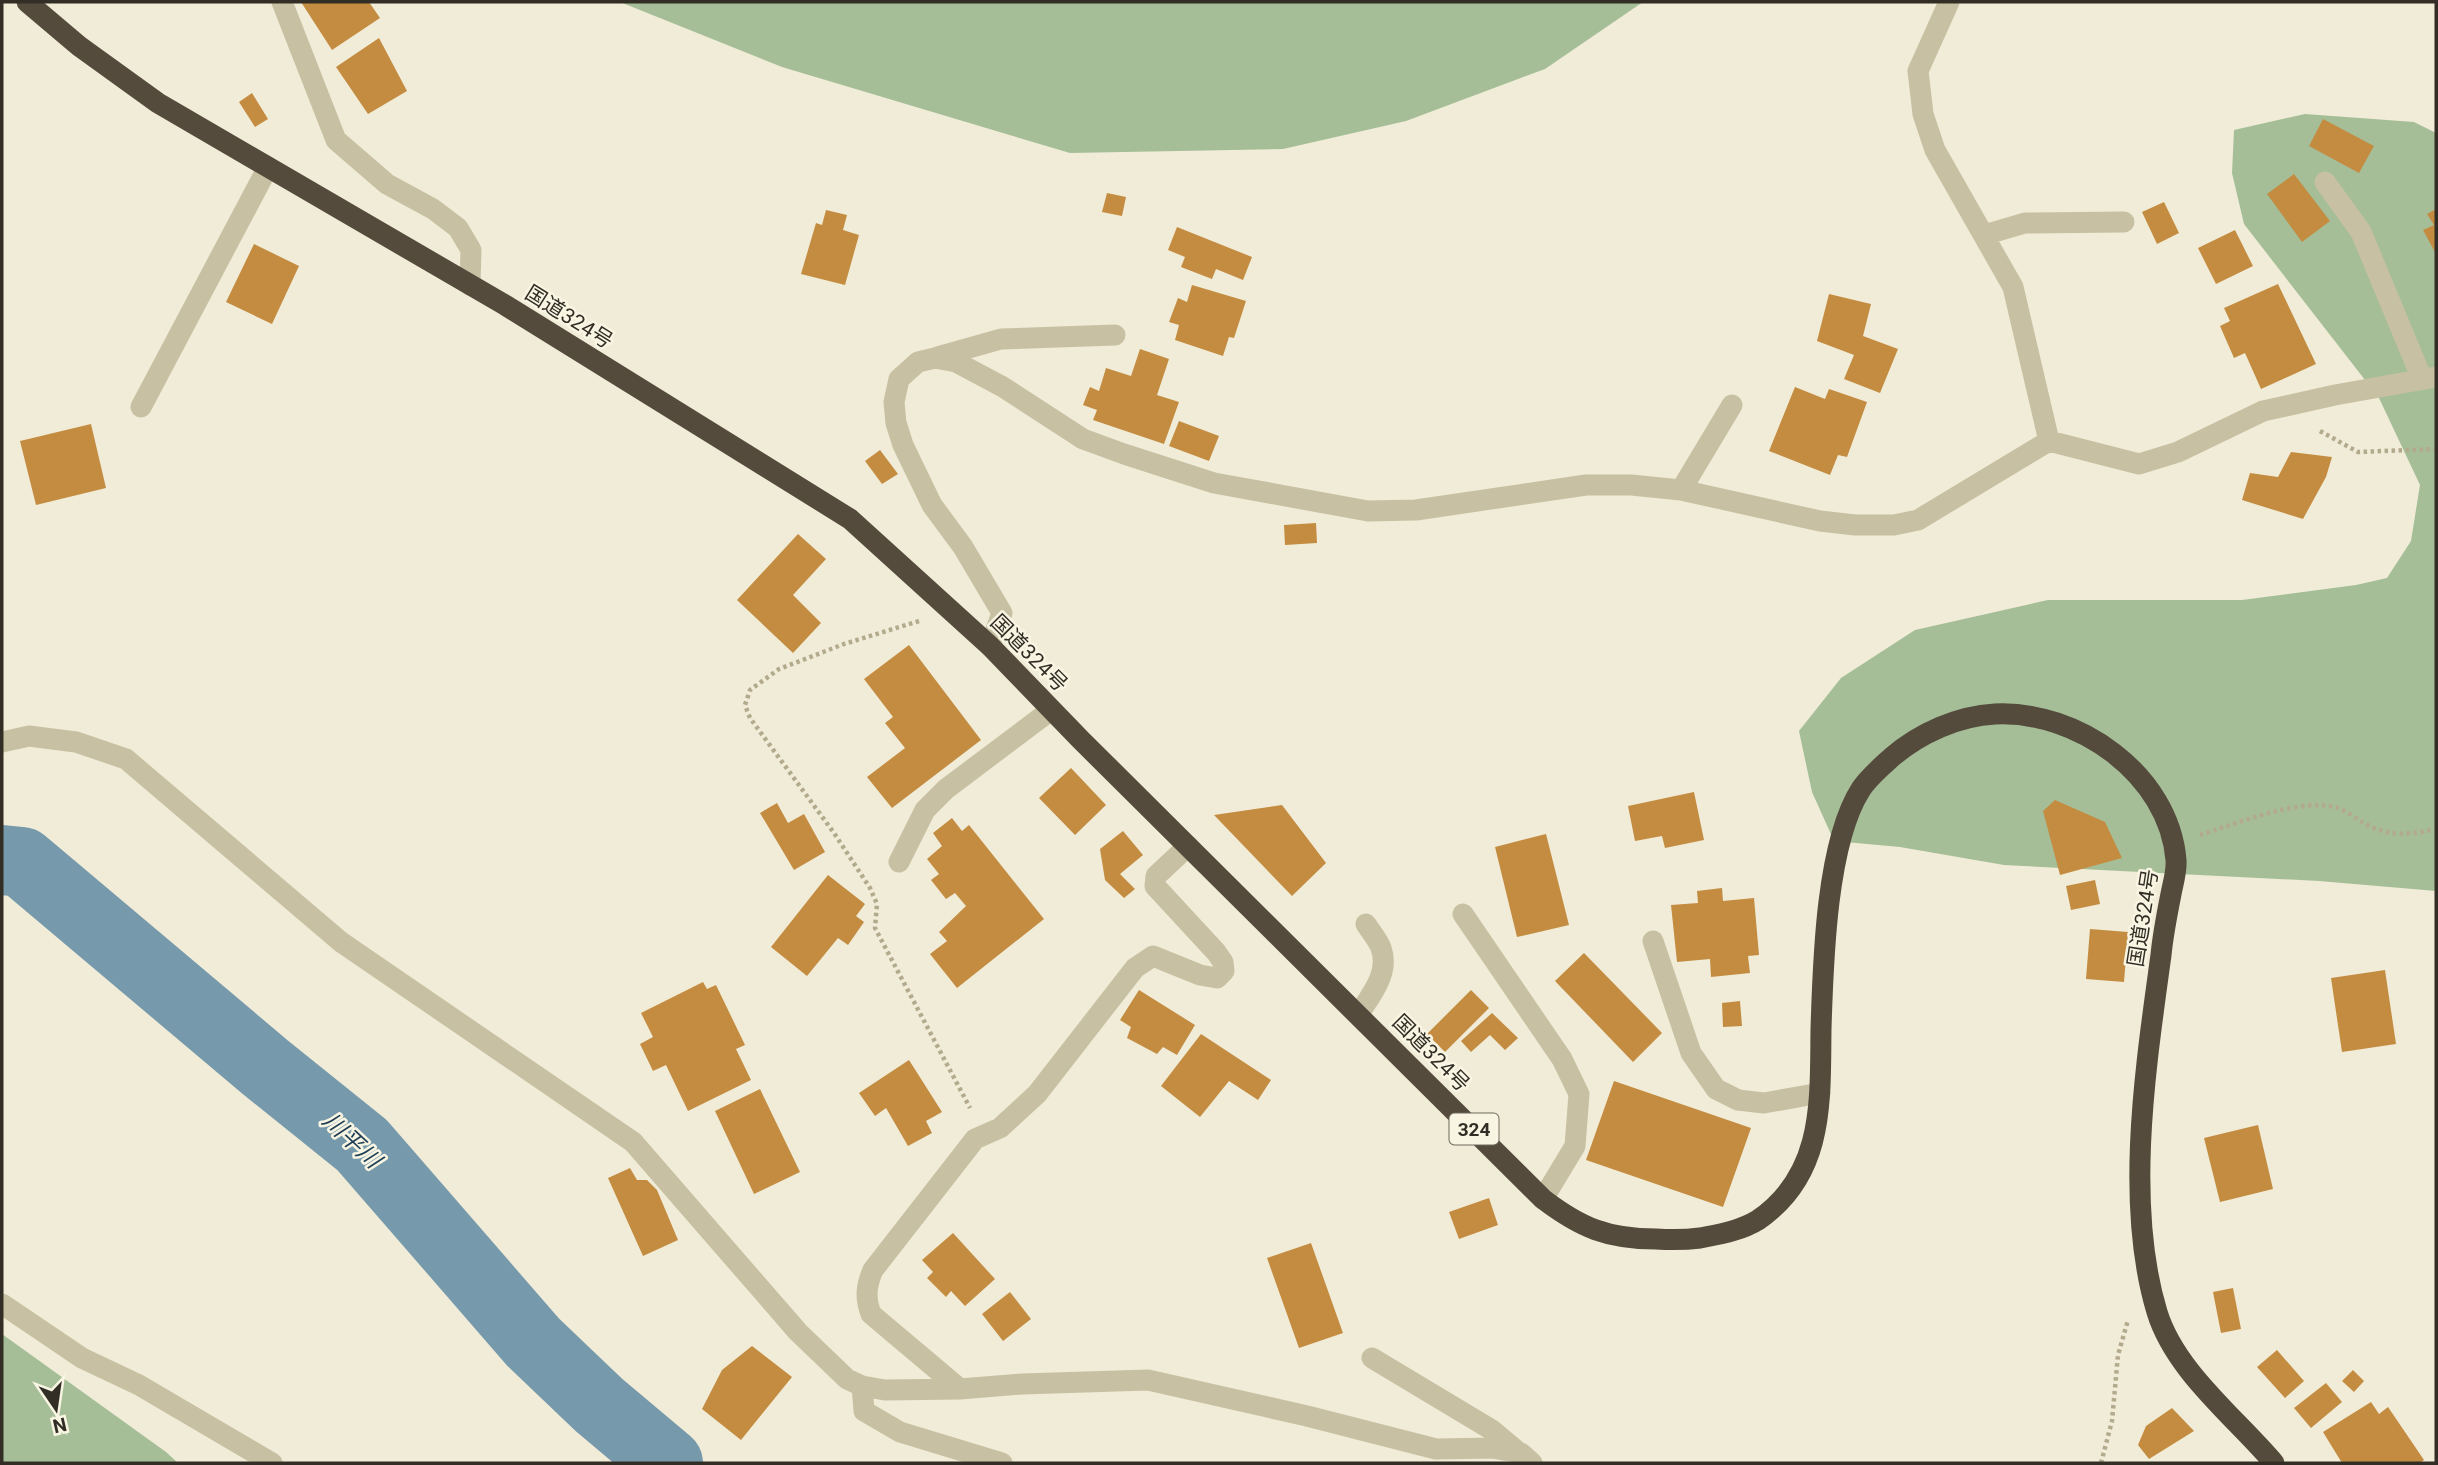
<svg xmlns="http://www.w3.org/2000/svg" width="2438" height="1465" viewBox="0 0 2438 1465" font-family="Roboto,'Noto Sans JP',sans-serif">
  <rect width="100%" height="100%" fill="#f0ecd7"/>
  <path fill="#a5be98" d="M620,2H1643L1545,69L1406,121L1283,149L1070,153L782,67Z
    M2305,114L2414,122L2436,133V891L2319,881L2004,865L1900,847L1834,841L1812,792L1799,731L1841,678L1915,630L2048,600H2242L2356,585L2387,578L2411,541L2420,485L2379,398L2244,224L2232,173L2234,130Z
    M2,1334L166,1452L178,1463H2Z"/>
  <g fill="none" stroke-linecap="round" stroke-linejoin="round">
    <path stroke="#7799ac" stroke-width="70" d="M2,860L22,862L265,1067L362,1145L533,1342L599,1405L668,1463"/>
  </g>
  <path fill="#c48c41" d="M301,2H369L380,18L332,50Z
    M379,38L407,91L368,114L336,67Z
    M252,93L268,119L255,127L239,102Z
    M2323,119L2374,146L2359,173L2309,146Z
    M2294,174L2330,221L2302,242L2267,194Z
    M1107,193L1126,197L1122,216L1102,212Z
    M2164,202L2179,233L2157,244L2142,212Z
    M2436,209V254L2423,230L2434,225L2427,214Z
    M826,210L847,215L843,230L859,235L845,285L801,274L816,223L822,225Z
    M1177,227L1252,257L1243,280L1216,269L1212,279L1181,267L1185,257L1168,250Z
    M2235,230L2253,266L2216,284L2198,248Z
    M254,244L299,266L272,324L226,302Z
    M2278,284L2316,364L2261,389L2245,353L2234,358L2220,326L2230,321L2224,308Z
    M1192,285L1246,301L1234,338L1229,337L1223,356L1175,340L1179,325L1169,322L1178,298L1187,302Z
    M1829,294L1871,304L1863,336L1898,349L1880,393L1844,379L1854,355L1817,341Z
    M1140,349L1169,359L1157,395L1179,402L1164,444L1093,420L1097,410L1083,405L1090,387L1099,391L1106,368L1131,376Z
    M1795,387L1825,399L1829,389L1867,402L1847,457L1838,455L1830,475L1769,451Z
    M1179,421L1219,436L1209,461L1169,446Z
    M91,424L106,488L36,505L20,441Z
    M880,450L898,474L882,484L865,461Z
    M2291,452L2332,457L2326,477L2303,519L2242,500L2250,473L2278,477Z
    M1316,523L1317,543L1285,545L1284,525Z
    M798,534L826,559L793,595L821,623L793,653L737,600Z
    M909,645L981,740L892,808L867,777L905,748L885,723L893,717L864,679Z
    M1071,768L1106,805L1075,835L1039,798Z
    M1694,792L1704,840L1665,848L1662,836L1635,841L1628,806Z
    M2055,800L2105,822L2122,858L2060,875L2043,811Z
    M777,803L788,823L804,814L825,852L794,870L760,813Z
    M1282,805L1326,863L1292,896L1214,815Z
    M952,818L962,831L969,825L1044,919L957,988L930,954L947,941L939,932L966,906L955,893L946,899L931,880L939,874L927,859L942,846L933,833Z
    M1123,831L1143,855L1120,874L1135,889L1124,898L1105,880L1100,849Z
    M1546,834L1569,925L1517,937L1495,847Z
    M828,875L865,904L856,916L864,922L848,945L838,938L807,976L771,947Z
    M2095,880L2100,904L2071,910L2066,886Z
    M1722,888L1723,901L1754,898L1759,955L1748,956L1750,973L1711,977L1710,959L1677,962L1671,905L1698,903L1697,891Z
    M2090,929L2128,932L2124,982L2086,979Z
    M1584,953L1662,1033L1633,1062L1555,981Z
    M2385,970L2396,1044L2342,1052L2331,978Z
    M703,982L707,989L716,985L745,1045L736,1049L751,1080L688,1111L666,1065L653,1071L640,1044L653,1037L641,1013Z
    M1139,990L1195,1025L1177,1055L1163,1047L1157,1054L1127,1038L1131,1027L1120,1020Z
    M1471,990L1489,1008L1445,1052L1427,1034Z
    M1740,1001L1742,1026L1723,1027L1722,1003Z
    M1492,1013L1518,1038L1505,1050L1490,1035L1471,1052L1461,1041Z
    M1201,1034L1271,1080L1258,1100L1229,1081L1200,1117L1161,1086Z
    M909,1060L942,1112L926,1121L932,1133L908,1146L886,1108L875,1116L859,1093Z
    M1614,1081L1751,1128L1723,1207L1586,1160Z
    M760,1089L800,1172L754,1194L715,1111Z
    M2258,1125L2273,1189L2220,1202L2204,1138Z
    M630,1168L637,1180H647L657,1190L678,1240L643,1256L608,1178Z
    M1489,1198L1498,1225L1459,1239L1449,1212Z
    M953,1233L995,1279L965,1306L951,1291L946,1297L927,1278L933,1272L922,1260Z
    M1311,1243L1343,1333L1299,1348L1267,1258Z
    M2233,1288L2241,1329L2221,1333L2213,1292Z
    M1010,1292L1031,1319L1003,1341L982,1314Z
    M752,1346L792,1377L741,1440L702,1409L722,1370Z
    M2277,1350L2304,1381L2285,1398L2257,1367Z
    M2353,1370L2364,1381L2354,1392L2342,1381Z
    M2326,1383L2342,1402L2311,1428L2294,1408Z
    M2371,1402L2379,1414L2388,1407L2424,1460L2420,1463H2342L2323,1432Z
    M2172,1408L2194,1431L2149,1459L2138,1445L2146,1426Z"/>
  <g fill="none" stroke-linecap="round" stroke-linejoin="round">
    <path stroke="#b3aa8e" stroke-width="4.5" stroke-dasharray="3.5 3.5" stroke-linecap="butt" d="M2320,431L2358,452L2436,449
      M919,621L844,644L779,669L750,690L745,705L750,718L834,833L870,888L877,904L875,928L970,1108
      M2200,835C2235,824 2299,798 2335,807C2345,810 2355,818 2364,823C2388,837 2410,835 2436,829
      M2101,1463L2112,1421L2118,1355L2128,1320"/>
    <path stroke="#c8c0a3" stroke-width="21" d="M282,2L336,140L387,184L433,209L458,228L471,250L470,285"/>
    <path stroke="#c8c0a3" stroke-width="21" d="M1949,2L1918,71L1923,114L1935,150L2013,287L2049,441
      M2325,182L2361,232L2422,379
      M1984,235L2025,223L2124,222
      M937,357L1001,339L1115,335
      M141,407L268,167
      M1681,490L1732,405
      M990,646L1002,613L963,547L932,505L903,445L896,423L894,402L899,379L918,362L935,358L956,362L1003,387L1083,439L1124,454L1214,483L1368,511L1416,510L1586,485H1631L1681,490L1820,521L1855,525H1894L1918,520L2049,441L2139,464L2178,452L2263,411L2335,395L2436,377
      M2,742L29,736L76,742L126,759L341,942L633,1142L798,1332L847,1379L862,1386L885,1390L960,1389L1022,1384L1148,1380L1307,1416L1436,1449L1492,1448L1521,1453L1532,1463
      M899,862L925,810L946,789L1051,710
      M1463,914L1562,1059L1579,1094L1575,1146L1543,1199
      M1653,941L1691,1053L1716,1089L1738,1100L1764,1103L1820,1093
      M1358,1015C1371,995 1390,973 1381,948C1378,940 1371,932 1366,924
      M2,1304L82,1358L139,1385L272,1463
      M1372,1358L1492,1430L1517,1451
      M862,1386L864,1411L900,1432L1002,1463
      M960,1389L871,1314C865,1298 866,1286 873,1270L975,1139L1000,1128L1037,1094L1135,968L1153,956L1200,975L1217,978L1224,971L1223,962L1216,952L1155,886L1156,876L1188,846"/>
    <path stroke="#544b3c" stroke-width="21" d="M27,2L79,46L158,103L505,305L850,519L990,646L1081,740L1543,1199C1581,1228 1608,1239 1656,1239C1671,1240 1685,1240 1700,1238C1720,1234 1740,1231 1758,1220C1825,1174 1820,1101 1821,1029C1823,964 1826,843 1861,789C1869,777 1881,767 1892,757C1920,733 1958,716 1995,714C2077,710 2169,774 2176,860C2177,871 2173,883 2171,894C2167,914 2163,934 2161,955C2146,1065 2124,1203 2157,1312C2175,1371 2235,1417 2274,1463"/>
  </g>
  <g text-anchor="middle" stroke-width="5" stroke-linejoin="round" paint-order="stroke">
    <rect fill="#f8f5e3" stroke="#6e6a5e" stroke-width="2" x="1449.5" y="1113.5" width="49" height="31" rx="5"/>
    <g font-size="19" font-weight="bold" fill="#332e25">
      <text x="1474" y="1136">324</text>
    </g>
    <g font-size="21" fill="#332e25" stroke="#f8f5e3">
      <text transform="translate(569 317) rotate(32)" y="7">国道324号</text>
      <text transform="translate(1029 653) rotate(45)" y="7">国道324号</text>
      <text transform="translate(2143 918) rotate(-81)" y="7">国道324号</text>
      <text transform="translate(1431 1053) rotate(45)" y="7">国道324号</text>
    </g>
    <g font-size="23" font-style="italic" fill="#1c3d53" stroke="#f8f5e3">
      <text transform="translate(352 1140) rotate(43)" y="8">川平川</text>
    </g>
  </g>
  <rect width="2438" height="1465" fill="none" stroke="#332e25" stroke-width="7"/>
  <g transform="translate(56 1409) rotate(167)" stroke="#f8f5e3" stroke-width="5" paint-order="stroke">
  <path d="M0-5L12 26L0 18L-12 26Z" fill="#332e25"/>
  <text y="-10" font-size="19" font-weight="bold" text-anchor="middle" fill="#332e25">N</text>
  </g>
</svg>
